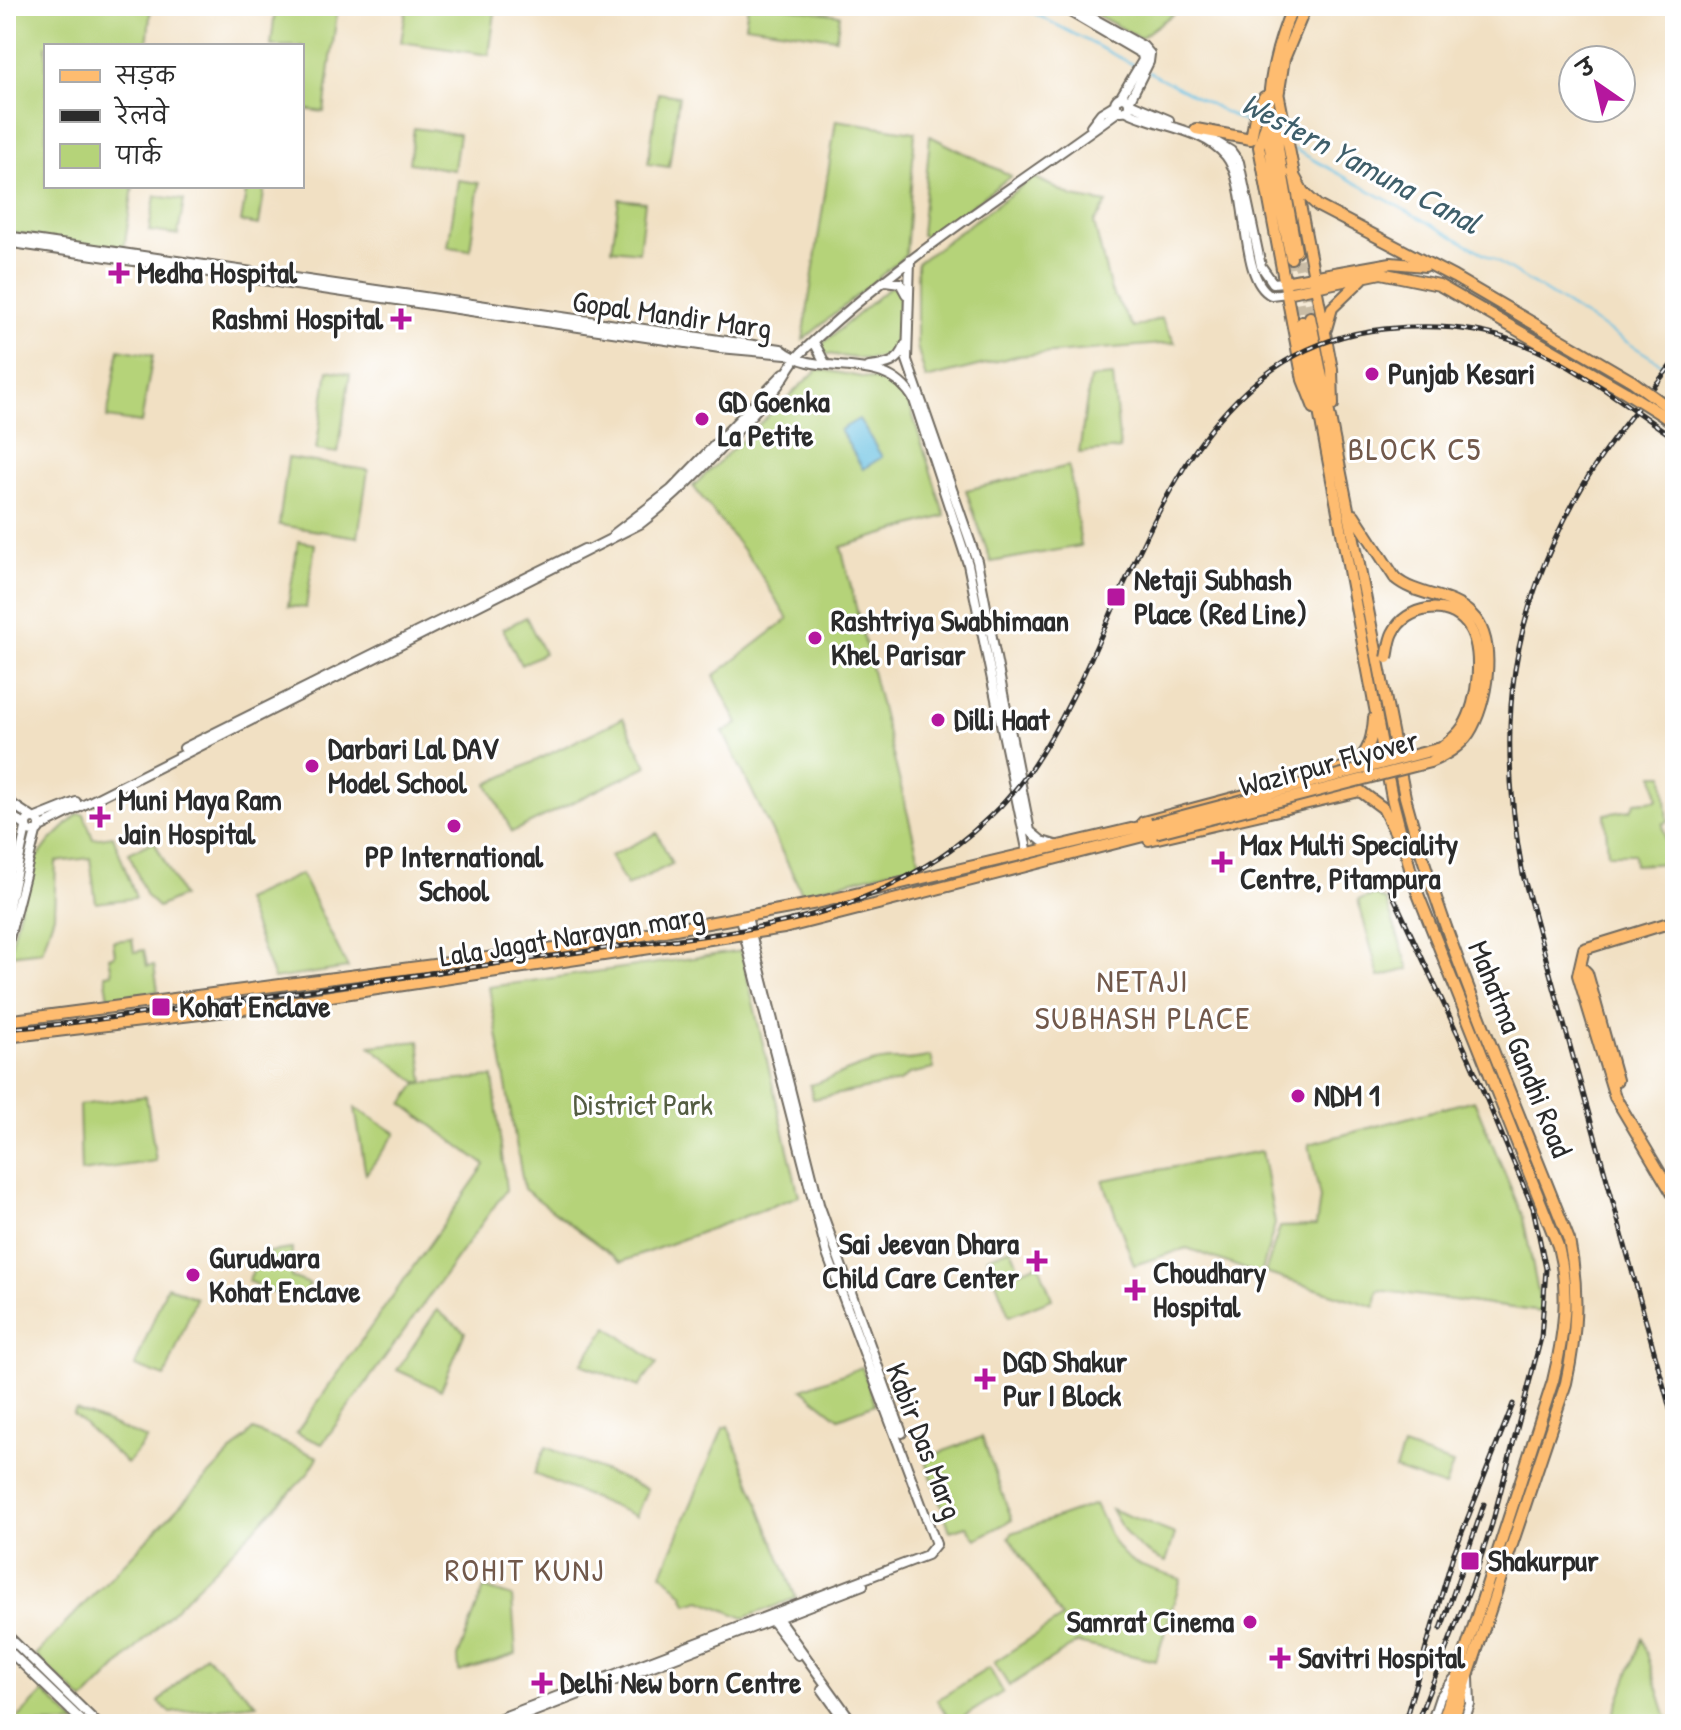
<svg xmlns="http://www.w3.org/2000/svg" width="1681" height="1730" viewBox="0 0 1681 1730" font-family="'Patrick Hand','Playpen Sans Deva',sans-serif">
  <rect width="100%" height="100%" fill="#fff"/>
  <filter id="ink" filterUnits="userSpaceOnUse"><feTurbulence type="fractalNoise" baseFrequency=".0125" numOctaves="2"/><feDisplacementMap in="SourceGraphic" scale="16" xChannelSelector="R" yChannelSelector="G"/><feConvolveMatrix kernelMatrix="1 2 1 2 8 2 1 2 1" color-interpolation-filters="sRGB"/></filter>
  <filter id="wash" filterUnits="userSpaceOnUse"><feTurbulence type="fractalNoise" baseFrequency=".006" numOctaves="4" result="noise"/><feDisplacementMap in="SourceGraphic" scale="32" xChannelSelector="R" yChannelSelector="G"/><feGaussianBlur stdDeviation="1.8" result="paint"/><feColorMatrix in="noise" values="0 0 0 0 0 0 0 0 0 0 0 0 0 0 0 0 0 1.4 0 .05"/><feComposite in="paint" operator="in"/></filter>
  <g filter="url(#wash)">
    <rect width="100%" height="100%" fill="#f1e0c3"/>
    <path fill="#b5d379" stroke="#707f52" stroke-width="2" d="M6,6H151L147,46H46V186H133L124,250L6,232Z
      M299,6L337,13L324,112L302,109V46H271L275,10L246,7Z
      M407,6H496L489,55L401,42Z
      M748,6H779L840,15L836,38L745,25Z
      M1080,6H1184L1140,38Z
      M658,93L679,96L669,167L648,164Z
      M836,120L915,132L906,255L803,340Z
      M414,128L459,134L454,170L409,163Z
      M930,136L1011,176L930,237L921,235Z
      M1034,177L1073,197L1107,203L1094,223L1111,291L1134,328L1161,318L1175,343L1017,356L926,379L917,346V263Z
      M458,180L479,183L470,250L448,247Z
      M247,186H265L259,225L241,222Z
      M155,196L184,200L178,235L149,231Z
      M619,199L645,202L639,252L612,249Z
      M891,286L900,291L896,346C882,369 843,355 820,353L821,345Z
      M119,349L153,355L141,423L107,418Z
      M818,369L894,383L909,403L945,516L841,547L920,863L802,893L723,732L738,724L714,676L788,619L754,564L693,486Z
      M328,370L350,374L338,453L316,450Z
      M1113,376L1120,449L1079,453L1090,378Z
      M288,458L368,470L358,537L279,525Z
      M1069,466L1081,546L991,562L966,490Z
      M298,541L315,544L306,608L288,606Z
      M526,617L544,653L521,665L503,629Z
      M623,718L647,766L512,832L488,784Z
      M1654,775H1664L1668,821L1663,824L1668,863L1635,865L1634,854H1608L1605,814L1631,810L1635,802L1658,800Z
      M78,814H84L93,839L113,836L136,898L96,903L90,858L56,862L54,915L42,951L9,955L29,869L50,841Z
      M657,833L672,864L627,886L610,856Z
      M154,841L182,896L158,907L146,896L129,853Z
      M301,874L348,968L274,979L244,900Z
      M1375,895L1386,901L1409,969L1379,977L1358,900Z
      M132,939L134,952L144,950L147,966L154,965L158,991L109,999L105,974L112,973L109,957L115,955L113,941Z
      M741,951L799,1196L621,1262L524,1189L489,987Z
      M419,1041L424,1082H417L370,1046Z
      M931,1056L934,1069L909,1074L900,1082L813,1099L810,1085C837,1078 865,1060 894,1060C909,1060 916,1060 931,1056Z
      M493,1077L506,1190L322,1444L296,1433L485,1165L403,1104L417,1084Z
      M146,1096L156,1161L81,1172L79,1105Z
      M1474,1100L1523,1217L1542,1312L1378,1290L1375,1307L1265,1273L1280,1227L1316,1226L1320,1198L1309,1144Z
      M355,1108L396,1133L366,1174L365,1170Z
      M1262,1151L1275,1224L1261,1275L1187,1248L1134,1265L1103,1180Z
      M1011,1248L1020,1271L1039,1264L1052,1299L1009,1316L987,1257Z
      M292,1249L291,1277L310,1284L297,1303L248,1281L262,1253Z
      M167,1286L196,1298L165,1377L135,1366Z
      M437,1310L465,1332L441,1390L397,1370Z
      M608,1327L657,1363L639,1387L581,1364Z
      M862,1367L875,1404L839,1418L802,1389Z
      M76,1410L147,1439L127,1464L73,1414Z
      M728,1426L796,1598L744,1618L701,1600L687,1604L683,1594L662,1573L723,1428Z
      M253,1430L318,1457L307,1475L84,1701L35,1655Z
      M982,1437L1012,1520L976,1539L967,1526L950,1531L925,1458Z
      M546,1447L647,1489L636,1516L534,1474Z
      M1403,1447L1453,1464L1445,1487L1395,1470Z
      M1095,1504C1122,1561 1121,1561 1181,1579L1156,1661L1077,1643L1009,1686L994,1662L1062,1618L1009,1537L1012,1533Z
      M1111,1509L1175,1534L1166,1562C1138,1551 1125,1536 1111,1509Z
      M484,1588L512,1597L516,1654L459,1672L458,1657Z
      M1642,1638L1669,1724H1610Z
      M205,1655L257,1704L170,1713L159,1702Z
      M989,1668L1003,1692L952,1724L937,1700Z
      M44,1692L77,1724H12Z"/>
    <path fill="#65bfe2" stroke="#487586" stroke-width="2" d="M859,419L882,457L863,469L840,430Z"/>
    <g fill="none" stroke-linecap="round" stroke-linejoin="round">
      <path stroke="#65bfe2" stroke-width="2" d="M1020,6L1136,66
        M1149,72L1250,125
        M1294,149L1483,253L1675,372"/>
    </g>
  </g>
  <g filter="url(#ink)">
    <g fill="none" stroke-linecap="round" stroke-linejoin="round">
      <path stroke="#c9bca5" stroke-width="10" stroke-dasharray="10 5" stroke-linecap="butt" d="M1291,258L1302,321
        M1298,259L1310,317"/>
      <defs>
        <path id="minor" d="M1060,6L1142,54L1143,60L1120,98
          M1071,6L1143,46L1150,54L1149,62L1129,102
          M1115 104a7 7 0 1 1 14 0a7 7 0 1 1-14 0Z
          M1129,103L1169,120
          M1125,110C1156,127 1202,127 1226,156C1251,187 1238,279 1271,295L1287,293
          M1091,126L1101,113L1116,104
          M1200,132L1231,151L1239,162L1261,266L1273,283L1284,282
          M6,236L781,349C819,381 885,348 914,400L968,564L1028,854
          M6,242L720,348L786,354
          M910,260L907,360L977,561L1030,831L1042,841L1059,846
          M885,281L900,283L906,294
          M814,342L825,363
          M869,367C886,365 900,363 905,345
          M614,534L671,490L784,373
          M184,748L584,549
          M6,800L33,818
          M6,812L26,826
          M26 825a7 7 0 1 1 14 0a7 7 0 1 1-14 0Z
          M36,818L76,802
          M40,827L640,524C691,485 734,434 777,387C786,376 791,363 801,353C898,260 1012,189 1120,110
          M747,917L819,1204L902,1433
          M6,919L26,828
          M6,950L36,832
          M775,1614L854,1724
          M770,1618L798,1655
          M6,1634L98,1724
          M6,1648L85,1724
          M822,1689L847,1724
          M485,1724L927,1555L936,1544L827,1254L740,918
          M502,1724L863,1585
          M1431,1724L1440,1697L1454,1679
          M1463,1724L1470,1704L1469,1678"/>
        <path id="major" d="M1278,92L1332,369L1333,405
          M1278,97L1284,59L1306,6
          M1277,113L1278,148L1296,251
          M1266,124L1259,147L1303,380L1314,408
          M1196,129L1251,139L1255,117L1264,97
          M1292,172L1303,192L1318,206L1454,277L1632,381
          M1291,258C1271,158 1251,106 1293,6
          M1284,282L1391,263L1425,266
          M1287,293L1381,273L1439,285L1627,393
          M1310,317L1405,797C1446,949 1512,1093 1569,1240C1579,1290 1577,1333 1566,1383L1452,1724
          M1302,321L1392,798L1414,884L1558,1246C1570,1293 1564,1335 1553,1381L1442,1724
          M1326,329L1332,308L1362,279
          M1665,405L1675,412
          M1659,413L1675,424
          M1354,515L1395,578
          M1317,776C1355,764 1371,763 1374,718
          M1143,822L1286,784
          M1149,840L1360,791L1383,808L1395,832
          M1675,921L1584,949L1578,975L1615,1097L1675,1198
          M1582,968L1587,973L1617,1080
          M6,1021L593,944L817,903L1152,824
          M6,1037L251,1008L784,928L1155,833"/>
      </defs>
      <use href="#minor" stroke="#706a60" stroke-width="12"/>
      <use href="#major" stroke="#706a60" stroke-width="14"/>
      <use href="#minor" stroke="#fff" stroke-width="8"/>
      <use href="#major" stroke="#febc70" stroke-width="10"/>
      <defs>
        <path id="rail" d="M1675,360C1646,398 1613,436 1588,477C1508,611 1495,724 1523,875L1675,1427
          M1389,887L1469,1058L1533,1208L1546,1269L1541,1338L1492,1524L1471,1587L1416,1724
          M6,1028C63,1026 119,1016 175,1009C275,996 374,981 473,967C523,960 572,953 622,946C715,935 820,925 903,879C952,853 999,815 1031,769C1134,620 1166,351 1384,329C1431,324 1477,326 1522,344C1577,365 1626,406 1675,438
          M1441,1629L1484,1504
          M1404,1724L1453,1555L1513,1404"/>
      </defs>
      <use href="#rail" stroke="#2b2b2b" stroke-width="5"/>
      <use href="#rail" stroke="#fff" stroke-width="2" stroke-dasharray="6" stroke-linecap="butt"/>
      <defs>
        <path id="major-bridge" d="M1632,381L1665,405
          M1627,393L1659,413
          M1152,824L1441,748C1449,742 1458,735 1463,727C1479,703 1485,647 1467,624C1448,599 1406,606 1393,633C1389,641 1389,650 1387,658
          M1155,833L1430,762C1445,755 1460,747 1469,733C1487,705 1498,640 1472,615C1451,593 1417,597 1395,578"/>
      </defs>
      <use href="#major-bridge" stroke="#706a60" stroke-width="14" stroke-linecap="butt"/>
      <use href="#major-bridge" stroke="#febc70" stroke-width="10"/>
    </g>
  </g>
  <g fill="#b5179e" stroke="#fff" stroke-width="3">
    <path d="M115 261h8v8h8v8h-8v8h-8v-8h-8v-8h8z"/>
    <path d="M397 307h8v8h8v8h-8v8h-8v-8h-8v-8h8z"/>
    <circle cx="1372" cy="374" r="8"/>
    <circle cx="702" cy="419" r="8"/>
    <rect x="1106" y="587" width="20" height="20" rx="4"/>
    <circle cx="815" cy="638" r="8"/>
    <circle cx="938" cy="720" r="8"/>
    <circle cx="312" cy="766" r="8"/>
    <path d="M96 805h8v8h8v8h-8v8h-8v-8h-8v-8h8z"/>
    <circle cx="454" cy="826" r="8"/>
    <path d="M1218 850h8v8h8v8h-8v8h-8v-8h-8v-8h8z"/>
    <rect x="151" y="997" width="20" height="20" rx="4"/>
    <circle cx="1298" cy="1096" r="8"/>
    <path d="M1033 1249h8v8h8v8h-8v8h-8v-8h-8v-8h8z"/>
    <circle cx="193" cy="1275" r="8"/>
    <path d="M1131 1278h8v8h8v8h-8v8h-8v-8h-8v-8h8z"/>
    <path d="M981 1367h8v8h8v8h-8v8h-8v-8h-8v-8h8z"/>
    <rect x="1460" y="1551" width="20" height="20" rx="4"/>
    <circle cx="1250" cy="1622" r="8"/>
    <path d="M1276 1646h8v8h8v8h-8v8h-8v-8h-8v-8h8z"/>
    <path d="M538 1671h8v8h8v8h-8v8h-8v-8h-8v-8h8z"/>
  </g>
  <g text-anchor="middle" stroke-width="6" stroke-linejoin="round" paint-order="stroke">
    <g font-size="30" font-weight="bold" fill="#2b2b2b" stroke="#fff" text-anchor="start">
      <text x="137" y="283">Medha Hospital</text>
      <text x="383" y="329" text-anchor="end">Rashmi Hospital</text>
      <text x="1388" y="384">Punjab Kesari</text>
      <text x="718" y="412">GD Goenka<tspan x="718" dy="34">La Petite</tspan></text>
      <text x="1134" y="590">Netaji Subhash<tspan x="1134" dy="34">Place (Red Line)</tspan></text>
      <text x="831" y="631">Rashtriya Swabhimaan<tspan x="831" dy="34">Khel Parisar</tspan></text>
      <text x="954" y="730">Dilli Haat</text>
      <text x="328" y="759">Darbari Lal DAV<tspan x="328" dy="34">Model School</tspan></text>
      <text x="118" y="810">Muni Maya Ram<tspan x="118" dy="34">Jain Hospital</tspan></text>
      <text x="1240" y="855">Max Multi Speciality<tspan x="1240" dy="34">Centre, Pitampura</tspan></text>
      <text x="454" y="867" text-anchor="middle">PP International<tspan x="454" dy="34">School</tspan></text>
      <text x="179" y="1017">Kohat Enclave</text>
      <text x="1314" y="1106">NDM 1</text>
      <text x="1019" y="1254" text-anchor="end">Sai Jeevan Dhara<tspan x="1019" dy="34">Child Care Center</tspan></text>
      <text x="209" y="1268">Gurudwara<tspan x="209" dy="34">Kohat Enclave</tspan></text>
      <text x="1153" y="1283">Choudhary<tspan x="1153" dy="34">Hospital</tspan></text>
      <text x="1003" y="1372">DGD Shakur<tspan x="1003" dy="34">Pur I Block</tspan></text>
      <text x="1488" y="1571">Shakurpur</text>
      <text x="1234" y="1632" text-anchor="end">Samrat Cinema</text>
      <text x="1298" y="1668">Savitri Hospital</text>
      <text x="560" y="1693">Delhi New born Centre</text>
    </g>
    <g font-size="30" fill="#2b2b2b" stroke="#fff">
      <text transform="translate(672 315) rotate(8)" y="10">Gopal Mandir Marg</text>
      <text transform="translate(1329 763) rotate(-15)" y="10">Wazirpur Flyover</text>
      <text transform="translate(572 936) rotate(-9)" y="10">Lala Jagat Narayan marg</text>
      <text transform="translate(1520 1049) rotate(68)" y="10">Mahatma Gandhi Road</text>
      <text transform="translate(924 1441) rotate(69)" y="10">Kabir Das Marg</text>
    </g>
    <g font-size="30" fill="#545d42" stroke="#fff">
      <text x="643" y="1115">District Park</text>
    </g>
    <g font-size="32" font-style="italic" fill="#3f5f6b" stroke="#fff">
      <text transform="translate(1361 163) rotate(28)" y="11">Western Yamuna Canal</text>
    </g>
    <g font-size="32" letter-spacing="2" fill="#72594b" stroke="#fff">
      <text x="1415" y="460">BLOCK C5</text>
      <text x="1143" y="992">NETAJI<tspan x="1143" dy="37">SUBHASH PLACE</tspan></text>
      <text x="525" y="1581">ROHIT KUNJ</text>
    </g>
  </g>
  <rect width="1681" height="1730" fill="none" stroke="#fff" stroke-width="32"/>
  <rect x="44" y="44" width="260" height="144" fill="#ffffff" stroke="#aaaaaa" stroke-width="2"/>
  <rect x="60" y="70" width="40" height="12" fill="#febc70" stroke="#aaaaaa" stroke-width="2"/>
  <text x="116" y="84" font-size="24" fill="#2b2b2b">सड़क</text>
  <rect x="60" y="110" width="40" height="12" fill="#2b2b2b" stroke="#aaaaaa" stroke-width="2"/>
  <text x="116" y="124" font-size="24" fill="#2b2b2b">रेलवे</text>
  <rect x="60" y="144" width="40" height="24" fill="#b5d379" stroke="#aaaaaa" stroke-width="2"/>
  <text x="116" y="164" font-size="24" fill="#2b2b2b">पार्क</text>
  <g transform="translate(1597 84) rotate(326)"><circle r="38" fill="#ffffff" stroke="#aaaaaa" stroke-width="2"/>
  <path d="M0-6L14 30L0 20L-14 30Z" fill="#b5179e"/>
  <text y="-12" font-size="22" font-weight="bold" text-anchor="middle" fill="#2b2b2b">उ</text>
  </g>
</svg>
